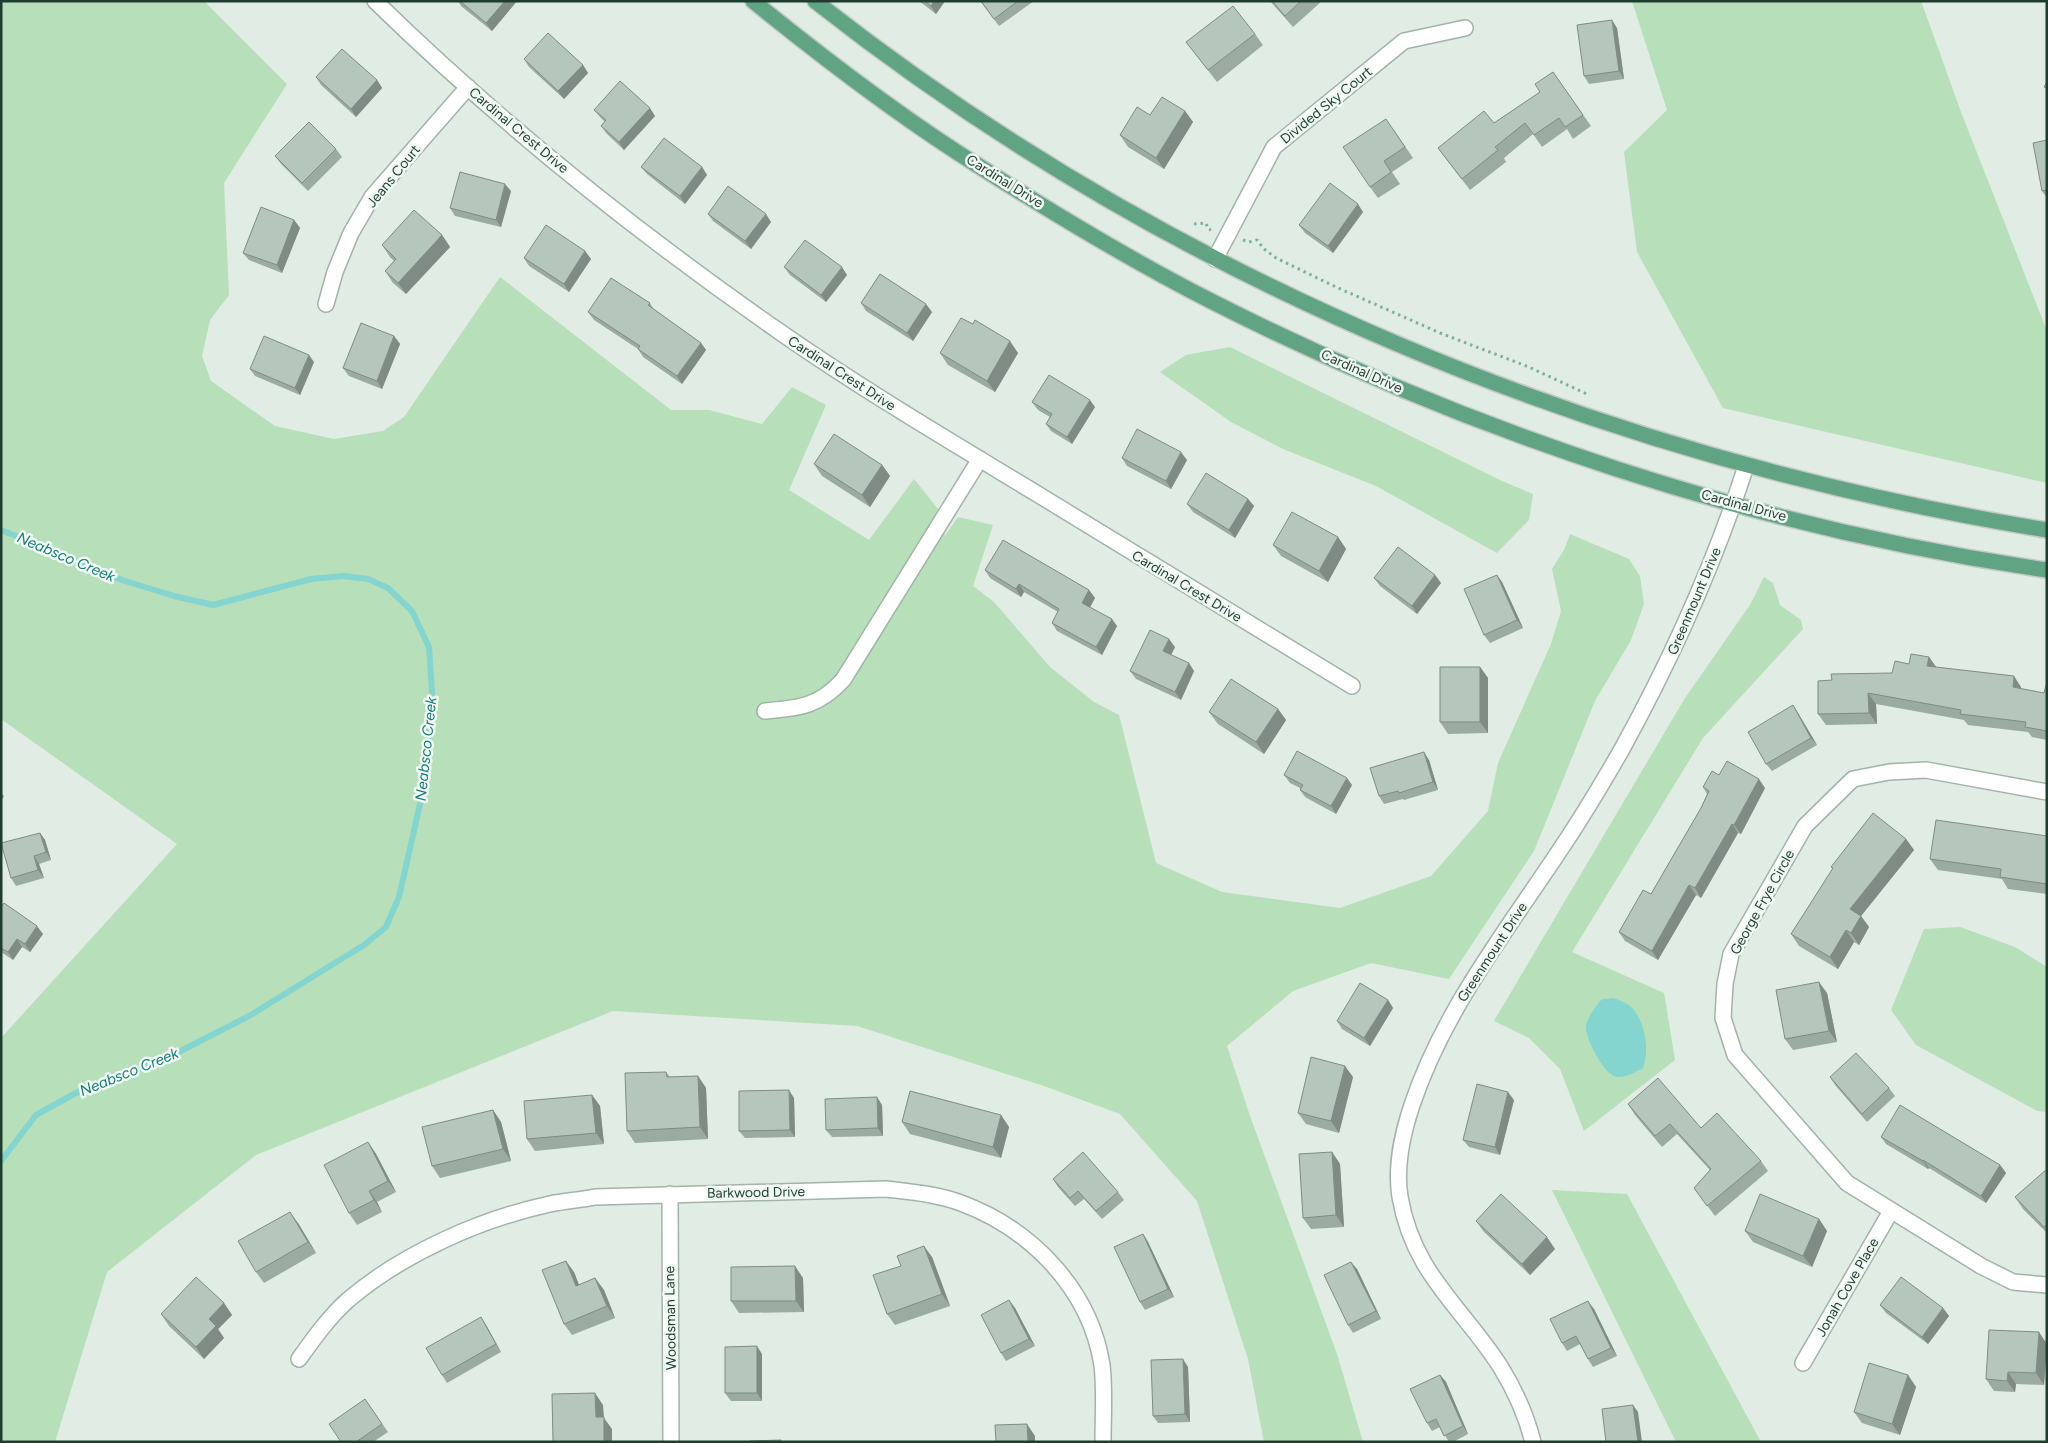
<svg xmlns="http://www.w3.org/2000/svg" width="2048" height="1443" viewBox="0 0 2048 1443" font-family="Figtree,sans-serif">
  <rect width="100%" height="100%" fill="#e0ece4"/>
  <path fill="#b7dfb9" d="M1,1H204L287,84L224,183L229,295L210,320L202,356L211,381L275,426L334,439L383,431L404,417L500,277L671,410H709L762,424L792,387L826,405L789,490L869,540L914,479L938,509L945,536L958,517L993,525L973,586L994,602L1050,667L1094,702L1119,715L1156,863L1222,892L1340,908L1431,876L1488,811L1498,763L1551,644L1561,611L1552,569L1564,550L1570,534L1629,559L1640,576L1644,604L1631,640L1595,701L1534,851L1449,979L1371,963L1293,991L1227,1046L1250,1116L1337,1354L1363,1442H1264L1248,1359L1197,1201L1120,1114L1044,1086L857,1026L613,1011L256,1155L107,1272L55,1442H1V1038L177,844L1,719Z
    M1632,1H1921L1961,112L2047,331V483L1723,408L1637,252L1624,152L1667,110Z
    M1230,347L1502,481L1533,494L1529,520L1497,553L1376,486L1283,449L1231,422L1160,372L1186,355Z
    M1764,577L1773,583L1780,605L1801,620L1803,629L1703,738L1572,952L1664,993L1675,1060L1584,1131L1560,1069L1529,1038L1494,1021L1685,698L1750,605Z
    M1960,927L2015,947L2047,967V1112L2037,1111L1916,1045L1891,1010L1924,929Z
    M1552,1190L1627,1194L1761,1442H1676Z"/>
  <path fill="#84d5cf" d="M1613,998C1619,1000 1626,1002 1631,1007C1645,1020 1650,1051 1643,1068C1635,1072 1626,1078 1617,1077C1604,1075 1585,1038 1586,1026C1588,1016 1596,1006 1602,999Z"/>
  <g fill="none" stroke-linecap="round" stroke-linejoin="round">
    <path stroke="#84d5cf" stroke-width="6" d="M1,530L122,580L174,596L213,605L311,579L344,576L368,579L388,588L412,611L429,647L432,692L425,782L399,897L386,927L364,945L249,1016L163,1060L85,1088L36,1115L1,1161"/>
    <defs>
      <path id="minor" d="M375,1C498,121 639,234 780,332C862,389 948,440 1034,492C1140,557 1246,621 1352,686
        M1215,259L1274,147L1404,41L1465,28
        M326,304L335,272L351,233L372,197L468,87
        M765,711C799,708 818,707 843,680L980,459
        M2047,792L1926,770L1889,772L1853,779L1805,826L1731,954L1725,984L1723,1018L1735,1055L1847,1183L1981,1266L2013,1282L2047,1285
        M670,1194L671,1442
        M299,1359C314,1338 329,1317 348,1300C402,1254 480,1219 550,1204C564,1201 580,1200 595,1197L886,1189C911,1192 937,1194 961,1203C1031,1229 1090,1289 1102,1365C1105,1390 1103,1417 1103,1442
        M1803,1363L1891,1211
        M1533,1442C1526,1415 1515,1390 1500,1366C1461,1306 1413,1273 1400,1197C1395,1166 1402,1135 1412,1105C1443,1012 1504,934 1558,853C1581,819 1602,784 1622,749C1672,658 1714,565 1746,466"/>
      <path id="major" d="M753,1C827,61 904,120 985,170C1058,216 1132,261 1209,300C1468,432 1759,529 2047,570
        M815,1C1173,283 1599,457 2047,530"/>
    </defs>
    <use href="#minor" stroke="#a2b4aa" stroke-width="18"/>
    <use href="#major" stroke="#c0c9c4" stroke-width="18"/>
    <path stroke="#7eb296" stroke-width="3" stroke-dasharray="2.5 4" stroke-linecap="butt" d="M1194,224L1206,223L1208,229L1211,230
      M1243,240L1249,242L1257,240L1264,249L1276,258L1336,287L1440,333L1529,367L1587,394"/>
    <use href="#minor" stroke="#fff" stroke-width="15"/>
    <use href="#major" stroke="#61a484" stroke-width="15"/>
  </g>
  <path fill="#9caba2" d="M458,1H517L492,31L461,6Z
    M919,1H945L936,14Z
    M980,1H1034L999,26Z
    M1270,1H1322L1293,27Z
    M1617,28L1624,79L1589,84L1584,76Z
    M1255,34L1263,45L1217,82L1186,42Z
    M524,59L583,65L588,73L564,99L529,67Z
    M1553,72L1591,126L1573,139L1567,129L1542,147L1533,134L1504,158L1506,162L1470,190L1446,159L1438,148L1494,123L1540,92Z
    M316,77L377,80L382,88L356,117L321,85Z
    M594,110L655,116L624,150L607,134L601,126L605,122L600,117Z
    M1185,111L1193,122L1164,169L1128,147L1120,135L1150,115Z
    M1394,130L1413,158L1392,172L1400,184L1378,198L1370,187Z
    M2047,140V198L2042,191Z
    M336,149L342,157L308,191L281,164L275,156Z
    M641,167H702L707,175L685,204L647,174Z
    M511,191L501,227L455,216L450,208Z
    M1363,212L1333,253L1305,233L1299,225Z
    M708,214L771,222L751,249L713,221Z
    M294,220L300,228L282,273L249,260L243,253Z
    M442,235L450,247L406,294L393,283L385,271L394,261L390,257L382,245Z
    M585,251L591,259L569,292L529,266L524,258Z
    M784,267L847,275L826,302L790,275Z
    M650,303L654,310L701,343L706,350L682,384L643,357L638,349L594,320L588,312Z
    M861,303L932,312L913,341L866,311Z
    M973,324L1018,353L995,392L948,365L940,353Z
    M394,336L400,344L382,389L349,376L343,368Z
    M314,362L300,395L255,376L250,369Z
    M1032,402L1095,407L1072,444L1051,431L1046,424L1050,417L1038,410Z
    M1122,458L1187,460L1171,489L1127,466Z
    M814,464L882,465L890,476L870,507L822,476Z
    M1248,499L1254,506L1235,538L1193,512L1187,504Z
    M1338,537L1346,549L1328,582L1281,556L1273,545Z
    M985,570L1089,590L1095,598L1090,607L1117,626L1102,655L1057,631L1052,623L1058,612L1024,592L1021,597L990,578Z
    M1435,575L1441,583L1417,614L1380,586L1374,578Z
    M1502,582L1523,628L1490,643L1484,635Z
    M1175,647L1171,655L1194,671L1181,700L1136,679L1130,671Z
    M1929,657L1935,667L2021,687V689L2044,693L2047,685V740L2032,737L2028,732L1968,725L1964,720L1876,704L1877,724L1826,725L1818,714L1832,680L1892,673L1909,664Z
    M1480,667L1488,678V733L1448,734L1440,722Z
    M1793,705L1798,713L1817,745L1772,771L1766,764Z
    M1278,709L1286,720L1264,754L1218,724L1209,712Z
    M1429,760L1438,790L1404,800L1403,799L1384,804L1379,796Z
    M1284,775L1352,785L1336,814L1305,797L1300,790V788L1290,783Z
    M1719,775L1765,788L1741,834L1738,833L1701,898L1696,895L1658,960L1625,941L1619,932L1651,894L1701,808L1707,794L1703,787Z
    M40,833L45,840L51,860L39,864L44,878L16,886L11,878Z
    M2047,836V894L2008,889L2002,879L1938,870L1930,859Z
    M1906,839L1914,850L1861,916L1869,927L1859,945L1854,942L1838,969L1799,946L1791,934L1833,869L1831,867Z
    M1,907L43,934L30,952L22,947L13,960L1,952Z
    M1827,993L1837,1042L1793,1050L1785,1039Z
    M1388,1000L1393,1008L1370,1046L1342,1029L1337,1021Z
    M666,1072L670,1077L698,1076L706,1088L708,1139L635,1143L627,1131Z
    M1353,1077L1339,1133L1306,1124L1298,1113Z
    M1830,1077L1889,1088L1895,1096L1867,1122L1835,1085Z
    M592,1095L600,1106L604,1144L535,1151L527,1139Z
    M794,1098L795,1137L745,1138L739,1131Z
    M1514,1100L1500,1155L1469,1147L1463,1140Z
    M1628,1104L1701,1128L1761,1161L1768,1171L1715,1216L1694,1188L1710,1170L1677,1134L1662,1147L1635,1115Z
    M882,1105L883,1136L832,1137L826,1130Z
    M493,1110L501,1122L511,1161L440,1178L432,1166Z
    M1001,1115L1009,1127L1001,1158L910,1134L902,1122Z
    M1881,1137L2000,1165L2006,1173L1986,1203L1929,1168L1928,1169L1886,1144Z
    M368,1142L376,1154L396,1192L377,1202L382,1212L357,1225L349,1213Z
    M1332,1152L1340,1164L1344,1227L1311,1229L1303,1218Z
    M2047,1169V1233L2023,1209L2015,1197Z
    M1053,1179L1118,1192L1124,1200L1102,1219L1084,1199L1075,1206L1058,1187Z
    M1819,1219L1827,1231L1812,1267L1753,1242L1745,1231Z
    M1476,1221L1555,1249L1530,1275L1484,1232Z
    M298,1223L316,1253L264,1283L256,1272Z
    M1143,1234L1148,1242L1174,1297L1145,1310L1140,1302Z
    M932,1257L950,1306L895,1325L887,1314L901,1266Z
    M1357,1269L1381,1319L1353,1333L1348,1325Z
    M574,1272L579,1285L595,1278L604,1290L615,1318L572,1335L564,1324Z
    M803,1278L804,1312L739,1313L731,1301Z
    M1009,1300L1015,1308L1035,1346L1006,1361L1001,1353Z
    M224,1303L232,1315L218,1329L224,1338L204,1359L169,1326L161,1314Z
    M1880,1305L1943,1308L1949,1316L1928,1344L1886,1313Z
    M1594,1309L1617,1356L1593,1367L1588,1359L1580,1344L1567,1351L1562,1343Z
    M486,1325L501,1352L447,1383L442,1375Z
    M2047,1344L2044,1385L2016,1384L2015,1392L1994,1391L1986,1379Z
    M762,1354V1401H731L725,1393Z
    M1188,1367L1190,1422L1158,1423L1153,1416Z
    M1440,1375L1446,1382L1468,1434L1453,1442H1449L1440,1427L1432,1431L1427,1423Z
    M1908,1375L1916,1387L1900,1435L1862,1423L1854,1412Z
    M365,1399L388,1432L373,1442H341Z"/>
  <path fill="#7f8b84" d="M505,1H517L492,31L486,23Z
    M934,1H945L936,14L931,6Z
    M1612,20L1617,28L1624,79L1619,71Z
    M583,65L588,73L564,99L558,91Z
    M377,80L382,88L356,117L351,109Z
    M650,108L655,116L624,150L619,142Z
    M1185,111L1193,122L1164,169L1156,158Z
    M702,167L707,175L685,204L680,196Z
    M505,184L511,191L501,227L496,220Z
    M1358,204L1363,212L1333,253L1328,246Z
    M766,214L771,222L751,249L745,241Z
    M294,220L300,228L282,273L277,265Z
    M442,235L450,247L406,294L398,283Z
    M585,251L591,259L569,292L564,284Z
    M842,267L847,275L826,302L821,295Z
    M926,304L932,312L913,341L907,333Z
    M394,336L400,344L382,389L377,381Z
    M1010,341L1018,353L995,392L987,381Z
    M701,343L706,350L682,384L677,376Z
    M309,355L314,362L300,395L295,388Z
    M1090,400L1095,407L1072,444L1067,437Z
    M1181,452L1187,460L1171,489L1166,481Z
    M882,465L890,476L870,507L862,495Z
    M1248,499L1254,506L1235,538L1229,530Z
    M1338,537L1346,549L1328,582L1319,571Z
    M1435,575L1441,583L1417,614L1412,606Z
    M1497,575L1502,582L1523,628L1517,620Z
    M1019,584L1024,592L1021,597L1016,589Z
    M1089,590L1095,598L1088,611L1082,603Z
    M1112,619L1117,626L1102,655L1096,647Z
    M1169,639L1175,647L1169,659L1163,651Z
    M1929,657L1937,668L1927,666Z
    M1189,663L1194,671L1181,700L1175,692Z
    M1480,667L1488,678V733L1480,722Z
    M2014,676L2021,687L2020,698L2013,687Z
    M1868,693L1876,704L1877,724L1869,713Z
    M1793,705L1798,713L1817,745L1811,738Z
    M1278,709L1286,720L1264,754L1256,742Z
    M1424,752L1429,760L1438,790L1433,782Z
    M1347,778L1352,785L1336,814L1331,806Z
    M1759,779L1765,788L1741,834L1734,825Z
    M1,793L4,796L1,801Z
    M1732,824L1738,833L1701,898L1695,888Z
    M40,833L45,840L51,860L46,852Z
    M1906,839L1914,850L1861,916L1869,927L1859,945L1851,933L1850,909Z
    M34,856L39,864L44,878L38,870Z
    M1689,885L1696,895L1658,960L1652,951Z
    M37,926L43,934L30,952L25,944Z
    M1846,930L1854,942L1838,969L1830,957Z
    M17,939L22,947L13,960L8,952Z
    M1819,982L1827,993L1837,1042L1829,1031Z
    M1388,1000L1393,1008L1370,1046L1364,1038Z
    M1345,1066L1353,1077L1339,1133L1331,1121Z
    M698,1076L706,1088L708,1139L700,1127Z
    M789,1090L794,1098L795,1137L790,1130Z
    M1508,1092L1514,1100L1500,1155L1495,1147Z
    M592,1095L600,1106L604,1144L596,1133Z
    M877,1097L882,1105L883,1136L878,1128Z
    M493,1110L501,1122L511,1161L503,1149Z
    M1001,1115L1009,1127L1001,1158L993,1147Z
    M368,1142L376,1154L396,1192L388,1181Z
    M1332,1152L1340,1164L1344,1227L1336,1215Z
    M1923,1160L1929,1168L1928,1169L1923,1161Z
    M2000,1165L2006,1173L1986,1203L1981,1196Z
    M369,1191L377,1202L382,1212L374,1200Z
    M290,1212L298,1223L316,1253L308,1242Z
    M1819,1219L1827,1231L1812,1267L1803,1256Z
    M1143,1234L1148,1242L1174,1297L1168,1289Z
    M1547,1237L1555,1249L1530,1275L1522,1264Z
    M924,1246L932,1257L950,1306L942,1294Z
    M566,1261L574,1272L584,1298L576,1286Z
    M1351,1262L1357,1269L1381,1319L1376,1311Z
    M795,1266L803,1278L804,1312L796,1301Z
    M595,1278L604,1290L615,1318L607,1306Z
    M1009,1300L1015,1308L1035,1346L1029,1339Z
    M1588,1301L1594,1309L1617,1356L1611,1348Z
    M224,1303L232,1315L218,1329L224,1338L204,1359L196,1347L209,1319Z
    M1943,1308L1949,1316L1928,1344L1922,1337Z
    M481,1317L486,1325L501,1352L496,1344Z
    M2039,1332L2047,1344L2044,1385L2036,1373Z
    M757,1346L762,1354V1401L757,1393Z
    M1183,1359L1188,1367L1190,1422L1185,1414Z
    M2008,1372L2016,1384L2015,1392L2007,1381Z
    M1440,1375L1446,1382L1468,1434L1463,1426Z
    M1908,1375L1916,1387L1900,1435L1892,1424Z
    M595,1393L603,1405L604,1418L612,1429V1442H604L596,1417Z
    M1633,1405L1638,1412L1642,1442H1638Z
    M1027,1424L1035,1436V1442H1028Z"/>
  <path fill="#b5c7bc" stroke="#7f8b84" d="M460,1H505L486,23Z
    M925,1H934L931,6Z
    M981,1H1018L994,19Z
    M1272,1H1301L1285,16Z
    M1233,6L1255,34L1208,70L1186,42Z
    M1612,20L1619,71L1584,76L1577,25Z
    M548,33L583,65L558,91L524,59Z
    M342,49L377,80L351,109L316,77Z
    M1553,72L1583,115L1565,127L1559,118L1534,135L1525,123L1495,147L1498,150L1462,179L1438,148L1484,111L1494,123L1540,92L1535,84Z
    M620,81L650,108L619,142L601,126L606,120L594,110Z
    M2047,82V88L2044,87Z
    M1162,97L1185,111L1156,158L1120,135L1137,107L1150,115Z
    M1386,119L1405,147L1384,161L1391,172L1370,187L1343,147Z
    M309,122L336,149L302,183L275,156Z
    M664,138L702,167L680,196L641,167Z
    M2047,140V190L2042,191L2033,143Z
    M460,172L505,184L496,220L450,208Z
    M1330,183L1358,204L1328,246L1299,225Z
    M728,186L766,214L745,241L708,214Z
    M261,207L294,220L277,265L243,253Z
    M414,210L442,235L398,283L385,271L396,259L382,245Z
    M546,225L585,251L564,284L524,258Z
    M805,240L842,267L821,295L784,267Z
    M880,274L926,304L907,333L861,303Z
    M611,278L650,303L648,305L701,343L677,376L638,349L640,346L588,312Z
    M961,318L973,324L975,320L1010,341L987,381L940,353Z
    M361,323L394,336L377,381L343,368Z
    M264,336L309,355L295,388L250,369Z
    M1049,375L1090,400L1067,437L1046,424L1052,414L1032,402Z
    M1137,429L1181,452L1166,481L1122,458Z
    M834,434L882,465L862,495L814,464Z
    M1206,473L1248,499L1229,530L1187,504Z
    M1292,512L1338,537L1319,571L1273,545Z
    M1003,540L1089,590L1082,603L1112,619L1096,647L1052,623L1059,609L1019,584L1016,589L985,570Z
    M1398,547L1435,575L1412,606L1374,578Z
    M1497,575L1517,620L1484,635L1464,589Z
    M1150,630L1169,639L1163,651L1189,663L1175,692L1130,671Z
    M1911,654L1929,657L1927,666L2014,676L2013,687L2044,693L2046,685H2047V731L2025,727L2026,722L1960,714L1961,710L1868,693L1869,713L1818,714V681L1832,680L1831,674L1892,673L1895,661L1909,664Z
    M1440,667H1480V722H1440Z
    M1231,679L1278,709L1256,742L1209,712Z
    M1793,705L1811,738L1766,764L1748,732Z
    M1297,751L1347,778L1331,806L1300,790L1303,785L1284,775Z
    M1424,752L1433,782L1399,793L1398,791L1379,796L1370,768Z
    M1727,761L1759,779L1734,825L1732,824L1695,888L1689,885L1652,951L1619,932L1643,890L1651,894L1701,808L1709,791L1703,787L1712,771L1719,775Z
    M1873,813L1906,839L1850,909L1861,916L1851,933L1846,930L1830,957L1791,934L1833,868L1831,867Z
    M1936,820L2047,836V884L2000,877L2001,869L1930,859Z
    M40,833L46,852L34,856L38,870L11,878L1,843Z
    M4,903L37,926L25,944L17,939L8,952L1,948V907Z
    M1819,982L1829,1031L1785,1039L1776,990Z
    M1360,983L1388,1000L1364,1038L1337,1021Z
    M1856,1053L1889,1088L1862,1114L1830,1077Z
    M1311,1057L1345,1066L1331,1121L1298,1113Z
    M666,1072L667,1077L698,1076L700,1127L627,1131L625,1073Z
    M1658,1078L1701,1128L1717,1113L1761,1161L1707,1206L1694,1188L1711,1169L1670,1124L1655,1136L1628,1104Z
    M1477,1084L1508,1092L1495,1147L1463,1140Z
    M789,1090L790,1130L739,1131V1091Z
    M910,1091L1001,1115L993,1147L902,1122Z
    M592,1095L596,1133L527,1139L524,1101Z
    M877,1097L878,1128L826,1130L825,1099Z
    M1900,1105L2000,1165L1981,1196L1923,1160V1161L1881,1137Z
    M493,1110L503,1149L432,1166L422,1127Z
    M368,1142L388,1181L369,1191L374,1200L349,1213L324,1165Z
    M1083,1152L1118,1192L1096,1211L1078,1191L1070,1198L1053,1179Z
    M1332,1152L1336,1215L1303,1218L1299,1154Z
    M2047,1169V1225L2044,1227L2015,1197Z
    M1501,1194L1547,1237L1522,1264L1476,1221Z
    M1760,1194L1819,1219L1803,1256L1745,1231Z
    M290,1212L308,1242L256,1272L238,1241Z
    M1143,1234L1168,1289L1140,1302L1114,1247Z
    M924,1246L942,1294L887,1314L873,1275L901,1266L897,1256Z
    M566,1261L576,1286L595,1278L607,1306L564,1324L542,1270Z
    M1351,1262L1376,1311L1348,1325L1324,1275Z
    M795,1266L796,1301H731V1267Z
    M196,1277L224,1303L209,1319L216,1326L196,1347L161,1314Z
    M1901,1277L1943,1308L1922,1337L1880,1305Z
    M1009,1300L1029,1339L1001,1353L981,1315Z
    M1588,1301L1611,1348L1588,1359L1576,1336L1562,1343L1550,1319Z
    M481,1317L496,1344L442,1375L426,1348Z
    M1989,1330L2039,1332L2036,1373L2008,1372L2007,1381L1986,1379Z
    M757,1346V1393H725V1347Z
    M1183,1359L1185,1414L1153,1416L1151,1360Z
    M1869,1363L1908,1375L1892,1424L1854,1412Z
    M1440,1375L1463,1426L1444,1436L1436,1419L1427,1423L1410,1389Z
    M595,1393L596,1417H604V1442H553L552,1394Z
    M365,1399L382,1424L356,1442H341L329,1424Z
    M1633,1405L1638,1442H1606L1602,1409Z
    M1027,1424L1028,1442H996L995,1425Z
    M781,1440V1442H750V1441Z"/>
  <g text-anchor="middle" stroke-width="5" stroke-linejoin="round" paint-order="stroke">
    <g font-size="14" fill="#1f3d2e" stroke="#f0f8f3">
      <text transform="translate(1326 105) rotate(-39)" y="5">Divided Sky Court</text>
      <text transform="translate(519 130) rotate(40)" y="5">Cardinal Crest Drive</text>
      <text transform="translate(393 176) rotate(-51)" y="5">Jeans Court</text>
      <text transform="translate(1005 181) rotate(32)" y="5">Cardinal Drive</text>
      <text transform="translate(1362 371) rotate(24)" y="5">Cardinal Drive</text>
      <text transform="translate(842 373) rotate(33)" y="5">Cardinal Crest Drive</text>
      <text transform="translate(1744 505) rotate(15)" y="5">Cardinal Drive</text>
      <text transform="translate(1187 586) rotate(31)" y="5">Cardinal Crest Drive</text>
      <text transform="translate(1694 601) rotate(-67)" y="5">Greenmount Drive</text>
      <text transform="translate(1762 902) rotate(-61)" y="5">George Frye Circle</text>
      <text transform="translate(1492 952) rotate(-57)" y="5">Greenmount Drive</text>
      <text transform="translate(756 1192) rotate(-1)" y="5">Barkwood Drive</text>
      <text transform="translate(1847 1287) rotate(-60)" y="5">Jonah Cove Place</text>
      <text transform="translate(670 1318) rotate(-91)" y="5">Woodsman Lane</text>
    </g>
    <g font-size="15" font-style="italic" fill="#167d76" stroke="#f0f8f3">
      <text transform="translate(66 557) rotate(23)" y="5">Neabsco Creek</text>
      <text transform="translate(426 749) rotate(-84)" y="5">Neabsco Creek</text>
      <text transform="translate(129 1072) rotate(-22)" y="5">Neabsco Creek</text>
    </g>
  </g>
  <rect width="2048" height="1443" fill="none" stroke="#1f3d2e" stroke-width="5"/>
</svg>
